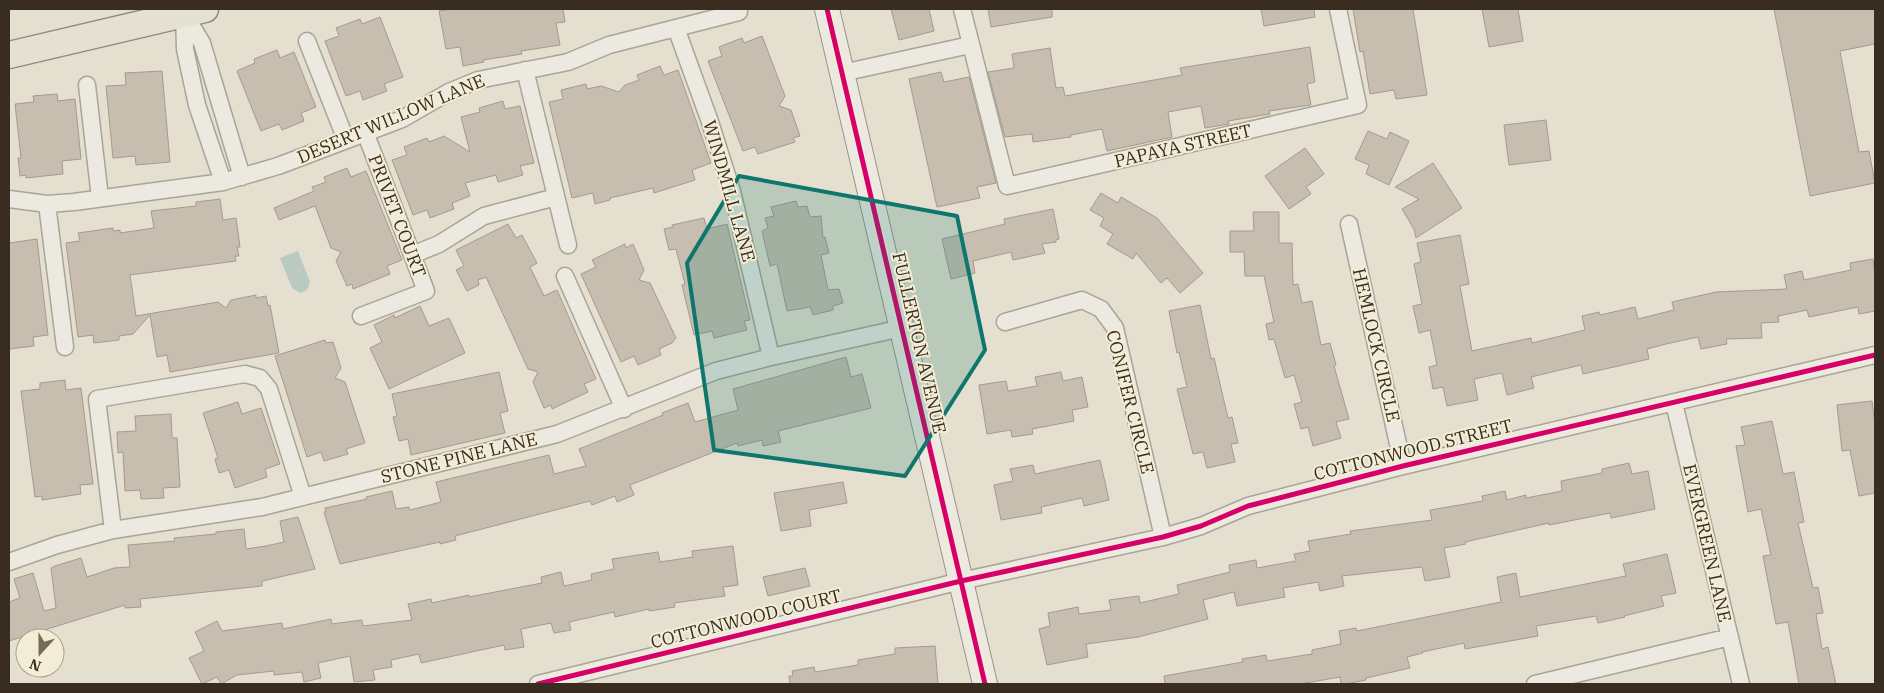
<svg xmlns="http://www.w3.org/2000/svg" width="1884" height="693" viewBox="0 0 1884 693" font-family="'IBM Plex Serif',serif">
  <rect width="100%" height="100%" fill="#e4dfcf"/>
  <path fill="#bac9c1" d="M298,251L310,282L307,290L300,293L292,288L280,258Z"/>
  <path fill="#c7beb0" stroke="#a49b8e" d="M452,9H563L565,22L556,23L560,45L521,51L522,54L483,60L484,62L463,66L460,47L446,49L439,11Z
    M891,9H929L934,31L899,40Z
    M988,9H1052V17L991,27Z
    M1261,9H1314L1315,17L1264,26Z
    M1353,9H1413L1427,95L1396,99L1394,90L1370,94L1363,51L1360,52Z
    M1482,9H1518L1523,41L1489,47Z
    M1774,9H1875V44L1840,51L1859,152L1869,151L1875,183L1810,196Z
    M380,17L403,77L384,84L387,91L363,100L360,91L346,96L325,41L339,36L336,28L360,19L362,24Z
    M762,36L785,96L779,106L791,110L800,136L793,138L795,142L758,154L755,147L743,151L708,61L722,56L719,47L742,38L744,43Z
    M1310,47L1315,82L1307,84L1311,105L1269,111L1270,114L1228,121L1229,124L1205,128L1201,106L1168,112L1172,137L1107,151L1102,129L1071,135V137L1033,142L1032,134L1005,137L988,72L1014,68L1012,54L1050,48L1056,88L1063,87L1065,96L1182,75L1180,68Z
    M277,50L280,58L294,52L316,107L301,113L304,121L282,130L279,124L261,131L237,71L255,63L254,59Z
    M660,66L664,75L678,70L711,163L692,170L695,180L654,193L653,188L610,198V200L595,204L593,193L572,198L549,102L563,99L561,90L586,84L587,89L601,86L619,92L625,85L639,80L637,75Z
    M162,71L170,162L136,165L135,156L113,158L106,86L126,85L125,73Z
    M941,72L944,82L969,77L996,183L977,187L980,198L937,207L909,79Z
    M57,94L58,101L75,99L81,159L62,161L63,174L26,178V175L20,176L18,158H21L15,104L34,102L33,96Z
    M503,101L505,109L520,106L534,163L520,166L523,175L498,182L496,175L465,183L470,196L452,203L454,209L430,218L427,210L413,215L392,160L407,155L404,147L427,138L429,142L444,136L470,152L461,117L480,112L479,108Z
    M1546,120L1551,160L1509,165L1504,125Z
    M1368,131L1387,139L1390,132L1409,141L1389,185L1366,174L1369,165L1355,159Z
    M1305,148L1324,174L1306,187L1311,194L1289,209L1265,176Z
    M1433,163L1462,208L1416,238L1414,229L1402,209L1419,199L1395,187Z
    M347,168L351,177L366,171L402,260L387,266L390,274L353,289L352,284L347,286L336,261L341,252L331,248L315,206L279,220L274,208L314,191L312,187L326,182L324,177Z
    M1101,193L1118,203L1121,197L1157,218L1203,273L1180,293L1167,278L1161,283L1136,253L1133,259L1107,244L1113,234L1100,226L1104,218L1090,210Z
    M220,199L223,220L236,218L240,247H237L239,256H235L236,261L130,275L136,316L218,302L226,308L231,300L256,295V298L266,296L268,306L270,305L279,353L170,372L167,355L157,357L150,315L133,334L119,336V340L94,343L93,335L78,337L66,243L80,241L78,233L113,228V231L120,230V233L154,228L151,211L196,206V202Z
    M796,201L798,207L807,206L810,217L821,216L823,238L825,237L829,253L821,255L828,290L839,289L843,303L833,306V310L813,315L810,307L787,311L777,264L770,266L762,231L768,228L765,218L774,216L771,207Z
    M1053,209L1059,239L1056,240V242L1042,244L1045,253L1013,260L1011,252L973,261L975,273L951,279L942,239L1005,224L1004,219Z
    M1253,212H1279V243H1292L1293,285L1298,284L1302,303L1312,301L1321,345L1330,343L1336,365L1334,366L1349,419L1336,422L1341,438L1313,446L1308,427L1301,429L1294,404L1302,402L1294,375L1285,378L1274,339L1269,340L1266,324L1274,322L1264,276H1245L1244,252H1230V231H1254Z
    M704,218L707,229L727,224L750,320L744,321L747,330L714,338L712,331L694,335L682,285L685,284L676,249L669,250L664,229L673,227L672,225Z
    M508,224L516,238L522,235L537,263L530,267L544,296L557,290L596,379L584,384L588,392L552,409L551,405L544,408L533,382L538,372L528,369L486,277L478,280L479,285L467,291L456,270L464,266L456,250Z
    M1460,235L1469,284L1460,286L1472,351L1531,338L1532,343L1585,330L1582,316L1599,312L1600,315L1635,307L1638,319L1674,310L1672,302L1716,292L1787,289L1784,275L1802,271L1804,280L1851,270L1850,263L1873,259L1875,275V311L1859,314L1858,307L1809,317L1807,310L1778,316L1779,322L1761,323L1762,338L1726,339L1727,344L1701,349L1698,337L1666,344L1647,349L1649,359L1583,374L1581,365L1531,377L1534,388L1507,395L1502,373L1474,379L1478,400L1447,406L1443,387L1433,389L1429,367L1437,365L1430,330L1419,333L1413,306L1422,304L1414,264L1421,262L1417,243Z
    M37,239L48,335L33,337L34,346L9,349V243Z
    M625,244L626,248L633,244L644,270L639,280L650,283L676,338L672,343L659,349L661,355L638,365L634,356L621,362L581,274L596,267L592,260Z
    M1200,305L1211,359L1214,358L1228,418L1232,417L1238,443L1231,444L1235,462L1207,468L1203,452L1193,454L1177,389L1187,387L1179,352L1177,353L1169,311Z
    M420,306L429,326L449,318L465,353L389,389L370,348L382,342L374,325L394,315L395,318Z
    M325,340L326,343L333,342L341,368L335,378L345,382L365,443L346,449L348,454L324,461L321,452L307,457L275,356Z
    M846,357L851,377L862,374L871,408L778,431L781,442L763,446L762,440L738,446L737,443L630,485L634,495L617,502L615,496L592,505L590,501L455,536L456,540L440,544V542L340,564L324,512L326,511L325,508L367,499L366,497L392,491L396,509L409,507L410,510L441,502L436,482L549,455L554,474L586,466L579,449L663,415L662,413L688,403L695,422L738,410L733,389Z
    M499,372L508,411L500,413L505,433L411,455L408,439L399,441L393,417L397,416L392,394Z
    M1061,372L1063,381L1082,377L1088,407L1072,410L1074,421L1032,429L1033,434L1012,437L1011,430L987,434L979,385L1006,381L1008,391L1037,386L1035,377Z
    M65,380L66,390L81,388L93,484L80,485L81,494L42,500V496L35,497L21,391L40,389V383Z
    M1872,401L1875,424V493L1859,496L1850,450L1842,451L1837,405Z
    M238,402L242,414L261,408L280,464L265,469L267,477L235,488L229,470L219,473L215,459L218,458L203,413Z
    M171,414L172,438H177L180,487L163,488L164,498L141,499L140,490L125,491L123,452L118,453L117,432L136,431L135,416Z
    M1772,421L1783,474L1794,472L1804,522L1798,523L1813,588L1818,587L1823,613L1816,614L1822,649L1828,647L1836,684H1799L1788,622L1776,624L1763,556L1771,555L1761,509L1748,512L1736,446L1745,445L1741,427Z
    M1100,460L1109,500L1084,506L1082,498L1041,507L1042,513L1001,520L994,485L1013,481L1010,469L1033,465L1035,474Z
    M1629,463L1632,474L1648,471L1655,509L1611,518L1610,513L1549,525V523L1465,542L1466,544L1444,548L1450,577L1425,581L1422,567L1342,576L1344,586L1320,591L1318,582L1283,588L1285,597L1237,606L1234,592L1203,600L1208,619L1138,637L1086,644L1088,657L1047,665L1039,629L1050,626L1048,613L1078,607L1079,614L1111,610L1109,600L1139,596L1140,603L1179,594L1177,585L1230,572L1229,565L1256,560L1257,568L1296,561L1294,554L1310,551L1308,541L1351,534L1350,531L1432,520L1430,510L1483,501L1482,496L1505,491L1507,500L1526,495V498L1562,491L1561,481L1602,473V469Z
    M843,482L847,503L809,510L811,526L781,531L774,493Z
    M298,517L315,569L262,581V586L140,599L141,607L125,608V605L9,641V602L20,598L14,579L33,573L44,611L56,608L51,568L55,566L81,558L87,577L114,568L130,567L128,545L175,541L174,538L216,534V532L244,529L246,549L266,546L284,542L280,521Z
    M733,546L738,585L723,587L725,596L674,603L675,607L649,611V609L615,617L614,612L569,622L571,630L554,633L551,623L521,629L524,647L505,650L504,645L421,663L419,654L391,660L392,667L373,670L375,680L354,682L350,656L318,663L321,678L304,682L302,672L274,675V671L237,675L221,684L217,677L202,684L189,658L204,651L195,632L217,621L222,631L282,623L283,629L331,619L332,624L362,620L363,626L412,620L408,604L431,599L432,603L469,595V597L542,583L541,577L561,572L564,586L592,580L591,574L614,569L612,559L658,552L660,562L693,557L692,551Z
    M1667,554L1676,593L1661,596L1664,606L1624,616L1625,617L1598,623L1596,616L1536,626L1538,636L1465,649L1464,643L1422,652L1423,653L1407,657L1410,668L1366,678V680L1346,684H1341L1340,677L1300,684H1165L1164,676L1243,662L1242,659L1266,655L1267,661L1312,654V650L1341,644L1339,631L1356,628L1357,631L1501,602L1497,577L1516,573L1520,597L1626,576L1623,564Z
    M805,568L810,586L768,596L763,577Z
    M935,646L938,684H790L789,676H793L792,671L814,667L815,672L858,665V660L895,654V648Z"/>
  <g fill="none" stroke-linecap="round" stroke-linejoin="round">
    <defs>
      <path id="street" d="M962,9L1007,186L1358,105L1338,9
        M184,13L202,43L242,177
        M184,15L185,49L197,105L223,182
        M676,28L709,119L732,191L771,357
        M307,41L346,140
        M525,70L568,245
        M842,73L970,45
        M87,85L100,198
        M9,199L47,204L74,202L223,182L278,166L402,119L449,92L478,80L568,62L609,45L739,12
        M47,204L65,347
        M1349,224L1403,466
        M412,255L439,244L484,216L556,197
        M565,276L624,409
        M361,316L426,291L365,132
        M1005,322L1082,300L1101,309L1115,328L1163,537
        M1674,403L1741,684
        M113,530L97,399L245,374L260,378L269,389L303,497
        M9,562L57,545L113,530L262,507L557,434L716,371L771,357L902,328
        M538,684L961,581L1163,537L1201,526L1248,506L1403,466L1875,355
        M1535,684L1730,637"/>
      <path id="secondary" d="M827,9L985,684"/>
      <path id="primary" d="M9,55L205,9"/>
    </defs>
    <use href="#street" stroke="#a9a498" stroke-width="19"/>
    <use href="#secondary" stroke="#999488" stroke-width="26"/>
    <use href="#primary" stroke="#8f8a7f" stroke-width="29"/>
    <use href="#street" stroke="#ece9e0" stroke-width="16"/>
    <use href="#secondary" stroke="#ece9e0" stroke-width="24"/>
    <use href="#primary" stroke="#e4e0d2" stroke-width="26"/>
    <defs>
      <path id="cycleway" d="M827,9L985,684
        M538,684L961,581L1163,537L1201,526L1248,506L1403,466L1875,355"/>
    </defs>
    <use href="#cycleway" stroke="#f4edd6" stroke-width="8"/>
    <use href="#cycleway" stroke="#d6006c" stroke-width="5"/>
  </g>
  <path fill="#0f766e" fill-opacity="0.2" stroke="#0f766e" stroke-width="4" stroke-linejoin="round" d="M739,176L957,216L985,350L905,476L714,450L687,263Z"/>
  <g text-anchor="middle" stroke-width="4" stroke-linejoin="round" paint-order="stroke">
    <g font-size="18" fill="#382d20" stroke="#f4edd6">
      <text transform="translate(391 119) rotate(-23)" y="6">DESERT WILLOW LANE</text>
      <text transform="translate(1183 146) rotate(-13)" y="6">PAPAYA STREET</text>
      <text transform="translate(729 191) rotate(74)" y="6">WINDMILL LANE</text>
      <text transform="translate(397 216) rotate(69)" y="6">PRIVET COURT</text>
      <text transform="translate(919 343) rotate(77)" y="6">FULLERTON AVENUE</text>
      <text transform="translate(1376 345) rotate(77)" y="6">HEMLOCK CIRCLE</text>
      <text transform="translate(1130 402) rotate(76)" y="6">CONIFER CIRCLE</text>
      <text transform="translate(1413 450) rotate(-14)" y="6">COTTONWOOD STREET</text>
      <text transform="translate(459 458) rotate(-14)" y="6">STONE PINE LANE</text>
      <text transform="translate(1707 543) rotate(77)" y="6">EVERGREEN LANE</text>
      <text transform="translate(746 619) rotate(-14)" y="6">COTTONWOOD COURT</text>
    </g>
  </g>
  <rect width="1884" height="693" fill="none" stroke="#382d20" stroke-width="20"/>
  <g transform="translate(40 653) rotate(201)"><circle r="24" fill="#f4edd6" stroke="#a9a08d"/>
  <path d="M0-4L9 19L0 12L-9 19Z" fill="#746b5d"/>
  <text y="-8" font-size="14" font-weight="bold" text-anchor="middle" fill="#382d20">N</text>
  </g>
</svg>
